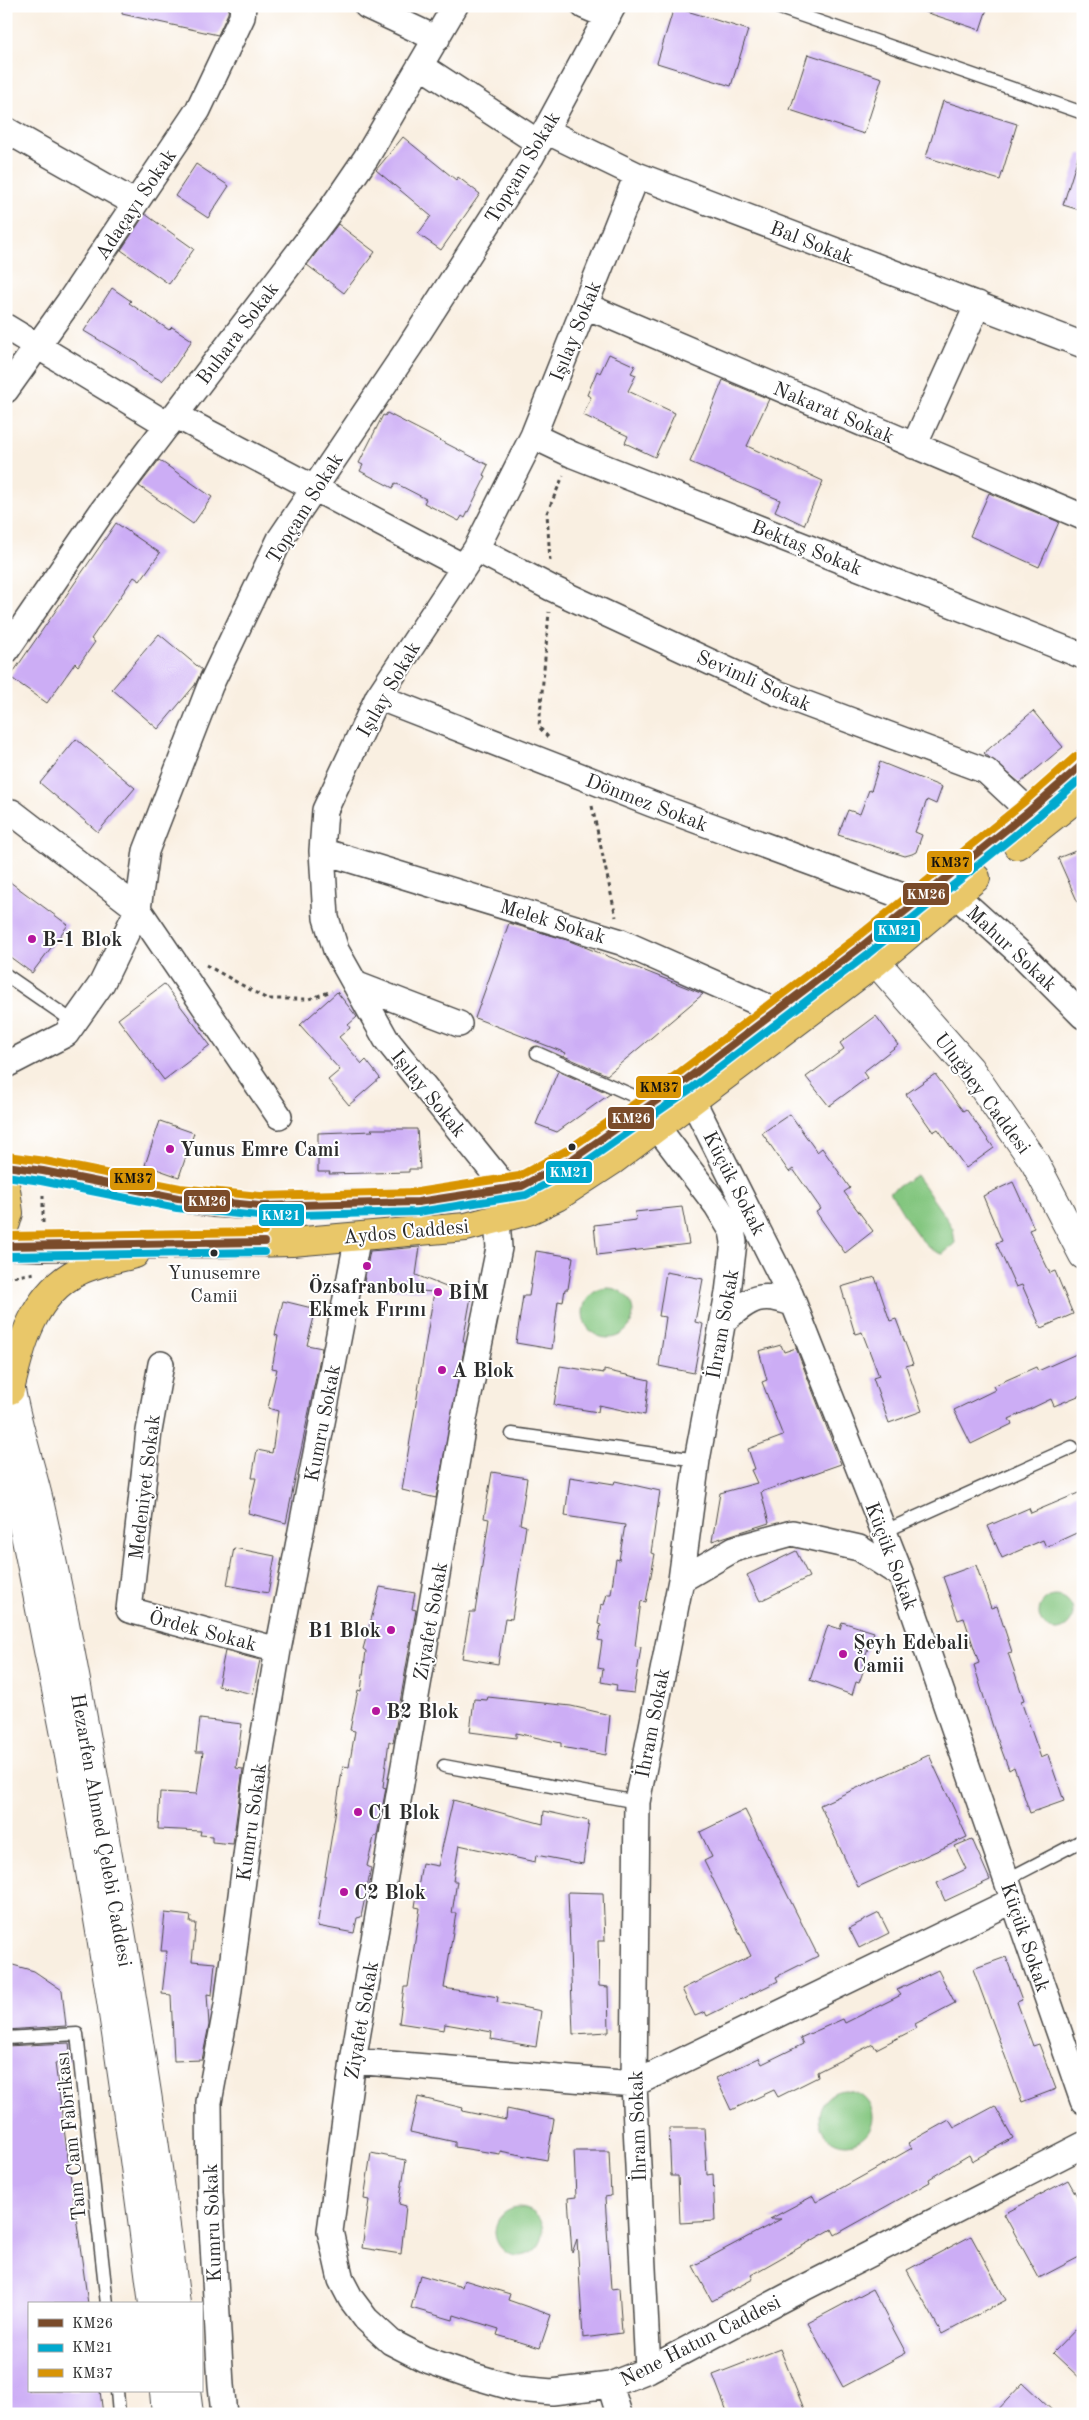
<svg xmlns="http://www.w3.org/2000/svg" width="1089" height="2420" viewBox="0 0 1089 2420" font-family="'Old Standard TT',serif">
  <rect width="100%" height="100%" fill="#fff"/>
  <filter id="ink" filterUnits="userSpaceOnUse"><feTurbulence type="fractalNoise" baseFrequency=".02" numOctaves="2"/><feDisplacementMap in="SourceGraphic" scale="10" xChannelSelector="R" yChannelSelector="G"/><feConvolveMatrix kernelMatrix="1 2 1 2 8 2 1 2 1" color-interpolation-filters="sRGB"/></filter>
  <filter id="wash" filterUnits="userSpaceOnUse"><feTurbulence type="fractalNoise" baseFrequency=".0096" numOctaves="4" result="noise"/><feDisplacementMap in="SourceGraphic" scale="20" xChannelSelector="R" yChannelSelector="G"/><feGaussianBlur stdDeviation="1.12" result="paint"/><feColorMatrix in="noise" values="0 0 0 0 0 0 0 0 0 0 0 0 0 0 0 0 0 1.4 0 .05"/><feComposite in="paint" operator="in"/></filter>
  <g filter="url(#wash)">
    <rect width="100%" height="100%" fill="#f9efe1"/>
    <path fill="#83c67f" stroke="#577855" d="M916,1175L949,1222L953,1229L955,1243L943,1254C922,1252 901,1208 890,1192Z
      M583 1313a25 25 0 1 1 50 0a25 25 0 1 1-50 0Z
      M1039 1613a17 17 0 1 1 34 0a17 17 0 1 1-34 0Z
      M819 2117a27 27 0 1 1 54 0a27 27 0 1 1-54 0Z
      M495 2232a24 24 0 1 1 48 0a24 24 0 1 1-48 0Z"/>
    <g id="blocks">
      <path fill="#ccadf5" d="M123,6H229L228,13L218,35L122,14Z
        M920,6H988L980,30L919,10Z
        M674,7L748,30L731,86L657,63Z
        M808,54L882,78L864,134L790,110Z
        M943,101L1017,124L1000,180L926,157Z
        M403,137L456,180L458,177L480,194L441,250L418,234L431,216L376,170Z
        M1079,154H1083V211L1063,205Z
        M196,164L229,186L208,218L175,196Z
        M145,214L194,249L169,284L121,250Z
        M338,224L375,252L344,293L307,265Z
        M112,288L131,301L129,303L169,330L172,327L192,340L175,366L162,381L142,370L136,362L84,331Z
        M609,354L635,366L631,373L636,375L628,391L675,413L655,457L625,443L628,436L583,415L591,397L587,395L597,371L600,373Z
        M723,380L769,399L747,446L823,481L804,525L775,511L780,500L690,462Z
        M387,413L488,465L483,475L486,476L465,518L462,516L459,521L424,503L426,499L395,483L393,488L360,471L363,465L359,463L383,415L385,416Z
        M159,460L212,497L193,524L139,486Z
        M989,493L1059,522L1039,567L970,536Z
        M116,523L160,553L140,581L134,577L91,639L95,642L78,666L75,663L47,703L10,677Z
        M159,634L202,670L195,685L158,729L112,689Z
        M1033,711L1063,747L1020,783L984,753Z
        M76,739L135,788L98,832L40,783Z
        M880,762L942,787L936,804L927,800L915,832L922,835L916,852L912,854L905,856L838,835L848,810L860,814L869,790L871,791Z
        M1083,848V914L1058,858Z
        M6,879L68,925L32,973L6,954Z
        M509,923L567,940L703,994L607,1075L564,1056L566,1053L475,1018Z
        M164,984L210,1045L164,1080L118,1019Z
        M337,992L357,1017L348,1025L350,1028L339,1037L362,1064L366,1060L380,1078L349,1105L328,1080L340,1070L300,1025Z
        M876,1016L898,1045L863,1072L867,1078L829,1106L806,1077L844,1049L840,1043Z
        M558,1071L610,1094L557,1132L536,1124Z
        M935,1074L963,1111L966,1109L994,1148L966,1168L938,1129L933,1132L906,1094Z
        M790,1114L817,1152L822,1148L850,1188L844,1192L873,1231L845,1253L816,1212L821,1209L793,1169L789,1172L762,1133Z
        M160,1121L194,1133L179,1177L145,1165Z
        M371,1129H417L420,1169H409V1172L329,1174L330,1172H318V1133L373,1131Z
        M1013,1182L1034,1228L1029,1230L1050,1273L1055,1271L1073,1314L1041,1328L1022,1285L1016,1287L996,1243L1002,1241L983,1196Z
        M682,1207L689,1244L597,1255L594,1225L636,1220L635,1212Z
        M420,1247L416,1275L471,1297L463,1341L465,1344L436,1498L402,1490L434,1292L363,1287L370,1251Z
        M536,1251L573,1257L568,1289H565L563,1302L558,1301L552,1349L516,1343L523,1296H529Z
        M666,1272L703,1279L695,1322L703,1324L694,1373L659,1366L666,1317L659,1316Z
        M875,1277L890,1321L896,1319L913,1364L906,1366L922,1411L889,1423L873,1378L879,1376L862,1332L855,1334L841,1287Z
        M283,1301L316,1309L307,1345L322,1348L286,1523L248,1513L256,1478H252L257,1450L272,1453L278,1411L268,1408L277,1369L272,1368L278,1336L275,1335Z
        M781,1345L784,1352L796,1348L841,1464L761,1492L769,1523L712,1541L720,1493L757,1483L751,1470L755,1469L748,1449L783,1436L762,1382L767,1380L759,1351Z
        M1083,1351V1394L1054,1406L1051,1399L1009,1419L1012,1424L971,1444L954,1410L995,1390L993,1386L1036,1367L1038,1371Z
        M560,1366L604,1373V1370L649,1380L645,1415L599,1405L598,1412L554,1405Z
        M492,1472L527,1478L520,1524L526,1526L512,1619L505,1618L498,1664L462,1658L470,1612H475L489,1519L484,1518Z
        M570,1477L614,1484L615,1481L660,1491L651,1553L655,1554L646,1602L641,1601L635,1646L641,1647L634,1693L616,1691L617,1685L601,1682L603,1669L598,1668L602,1641L598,1640L601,1625L598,1624L601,1604L604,1605L607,1594H611L616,1559L619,1560L625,1525L565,1516Z
        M1083,1491V1530L1046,1547L1043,1540L1002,1558L988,1526L1029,1508L1031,1513Z
        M234,1548L275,1556L268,1593L227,1585Z
        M796,1551L809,1577L760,1601L747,1575Z
        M976,1565L991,1608L997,1606L1012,1652L1008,1653L1024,1700L1021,1701L1041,1758L1048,1755L1064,1801L1030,1813L1014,1767L1009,1770L993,1727L974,1665L979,1663L964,1618L958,1620L943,1577Z
        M380,1587L415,1593L412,1609L416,1610L393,1743L389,1741L383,1787L386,1788L377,1836L374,1837L367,1866L371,1868L361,1917L357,1918L354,1933L317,1926L343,1766L349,1767L355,1731L350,1730L358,1690L361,1691L366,1651L363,1649Z
        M842,1622L874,1632L862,1665L865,1666L859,1683L856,1682L852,1695L810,1680L828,1625L840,1629Z
        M225,1651L260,1660L253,1694L218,1686Z
        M488,1697L571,1706L610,1715L606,1755L561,1747V1743L516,1733V1738L470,1732L474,1699L487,1700Z
        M200,1719L242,1724L236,1768L243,1769L233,1844L212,1842V1836L200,1835L201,1831L158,1829L160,1792L197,1794L203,1752H196Z
        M929,1755L967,1837L858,1887L820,1805Z
        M453,1800L543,1824L544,1811L589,1821L583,1864L536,1855L535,1862L459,1845L453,1881H457L452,1913H456L444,1988L498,1997L497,2002L541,2011L536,2047L491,2039L492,2032L445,2024L444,2030L399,2023L404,1987H408L420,1908L415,1907L422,1863L438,1866Z
        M745,1810L818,1956L776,1977L778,1981L707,2016L705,2012L695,2016L682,1989L751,1956L704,1861L712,1857L700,1832Z
        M972,1839L990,1880L945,1901L937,1883L966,1869L955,1846Z
        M568,1892L603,1893L605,1941H598L599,1986L608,1987L609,2032L573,2034Z
        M165,1913L191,1916L190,1923H196L192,1961L215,1963L212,1995L207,1994L209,2025L202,2060L174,2061L171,1995L162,1994L167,1951H161Z
        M879,1913L889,1933L859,1948L849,1928Z
        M1006,1957L1022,2000L1017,2002L1033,2046L1039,2044L1056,2089L1022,2102L973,1969Z
        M6,1963L34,1971L62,1990L66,2026L6,2030Z
        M938,1970L955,2003L915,2024L917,2028L876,2049L873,2044L817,2072L818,2077L778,2097L774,2090L731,2110L716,2078L759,2058L762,2064L803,2044L800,2038L843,2019L845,2023L901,1995L897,1990Z
        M69,2043L71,2061L55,2063L88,2304H29V2391H100L103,2414H6V2046Z
        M418,2097L463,2108L462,2111L506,2120L507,2109L554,2119L547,2160L500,2151V2154L455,2147V2142L410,2132Z
        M995,2106L1013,2138L972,2161L969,2155L929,2179L930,2182L835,2235L832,2229L751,2275L753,2279L712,2301L693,2266L781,2219H770L813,2196L816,2202L872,2171L912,2148L908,2143L949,2120L954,2128Z
        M669,2128H704L707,2175L713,2174L715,2221L680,2223L678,2176H671Z
        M574,2151H609L611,2196L605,2197L608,2244L611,2289L619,2288L622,2333L583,2338L577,2239L572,2253L568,2198L576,2197Z
        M371,2153L406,2160L399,2204L406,2206L401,2254L362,2248L369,2200L364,2199Z
        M1068,2180L1083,2207V2255L1039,2278L1004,2214Z
        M971,2236L1006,2300L942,2334L907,2270Z
        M420,2275L462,2287L464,2280L510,2294L508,2300L551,2315L540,2348L497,2335L499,2329L454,2315L453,2320L411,2308Z
        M872,2289L906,2353L843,2387L808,2323Z
        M1083,2322V2381L1053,2353Z
        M780,2349L806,2414H728L713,2375Z
        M1023,2383L1056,2414H994Z"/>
    </g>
  </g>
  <g filter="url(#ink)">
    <use href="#blocks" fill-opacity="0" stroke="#4a4846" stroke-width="1"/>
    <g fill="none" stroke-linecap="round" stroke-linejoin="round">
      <defs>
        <path id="service" d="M774,6L1083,113
          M6,975L74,1022
          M537,1053L652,1104
          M512,1434L697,1460
          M883,1532L1072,1447
          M444,1766L637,1802
          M1006,1880L1083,1840
          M6,2038L77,2034L107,2304
          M117,2391L119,2414"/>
        <path id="minor" d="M367,6L437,39
          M584,6L608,16
          M421,66L539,143
          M6,130L135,203
          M546,131L637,175L1083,345
          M586,306L1083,517
          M6,327L168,425
          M6,390L69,302L198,110L242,17L243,6
          M175,415L464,567
          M533,436L573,455L1083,656
          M914,446L978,304
          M476,549L551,588L777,693L986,771L1029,811
          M6,651L103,510L327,215L366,158L455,6
          M378,697L652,804L916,901
          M12,812L138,909L279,1116
          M322,851L621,942L777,1011
          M941,882L1022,955L1083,1016
          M355,984L459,1024
          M6,1065L66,1034L102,983L138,909L146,851L210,686L280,539L410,346L531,157L613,6
          M679,1086L698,1111L790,1294L901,1575L1083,2101
          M643,1113L657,1127L717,1206L732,1231L734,1242L728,1293L697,1460L681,1580L637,1802L634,2084L648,2370
          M506,1188L386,1039L336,950L326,918L322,851L325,810L378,697L476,549L533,436L637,175
          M497,1220L499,1248L463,1424L353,2061L330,2231L341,2280L351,2299L366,2319L391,2342L424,2359L470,2375L518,2389L552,2392L610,2385L648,2370L786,2297L1083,2145
          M723,1321C750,1299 760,1290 794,1304
          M161,1364L149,1431L129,1610L278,1650
          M681,1580L734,1549L792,1533L859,1548L901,1575
          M353,2061L634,2084L1014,1900
          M610,2385L619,2414
          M224,2414L221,2385L210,2192L209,2102L227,2005L255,1786L278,1650L358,1236"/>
        <path id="tertiary" d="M862,946L970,1069L1035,1163L1083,1255
          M7,1366C13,1412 28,1456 39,1501C48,1540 56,1579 64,1618C108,1846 148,2074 176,2304
          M6,1459C26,1527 37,1597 51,1665C95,1877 126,2090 153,2304
          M164,2391L166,2414
          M186,2391L189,2414"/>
        <path id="primary" d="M1017,845L1083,793
          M6,1166L43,1171L178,1198L213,1203L260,1206L418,1202L522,1186L574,1158L686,1080L862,946L1029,811L1083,764
          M6,1189L9,1213L6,1223
          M6,1246L42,1247L292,1242L466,1227L528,1211L557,1197L612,1161L876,962L976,878
          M10,1390C21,1344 33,1294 79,1271C96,1263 116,1259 135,1254"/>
      </defs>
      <use href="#service" stroke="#4a4846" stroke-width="15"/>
      <use href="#minor" stroke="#4a4846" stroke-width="28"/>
      <use href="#tertiary" stroke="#4a4846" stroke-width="30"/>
      <use href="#primary" stroke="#4a4846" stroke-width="30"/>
      <path stroke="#4a4846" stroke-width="3" stroke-dasharray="4 4" stroke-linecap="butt" d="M550,561L547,513L563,476
        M548,737L539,727L549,612
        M592,806L616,917
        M206,965L267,999H309L332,991
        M43,1223V1194
        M6,1278L35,1273"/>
      <use href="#service" stroke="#fff" stroke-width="12"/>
      <use href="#minor" stroke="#fff" stroke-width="25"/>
      <use href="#tertiary" stroke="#fff" stroke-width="28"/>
      <use href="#primary" stroke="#e9c769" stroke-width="28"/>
      <defs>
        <path id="bus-1" d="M6,1166L43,1171L178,1198L260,1206L418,1202L522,1186L574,1158L686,1080L862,946L1029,811L1083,764
          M6,1246L264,1242"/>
        <path id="bus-2" d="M6,1176L41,1181L177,1208L259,1216L418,1212L526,1195L580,1166L692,1088L868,954L1035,819L1083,777
          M6,1256L264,1252"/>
        <path id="bus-3" d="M7,1156L45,1161L180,1188L260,1196L417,1192L519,1176L569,1149L680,1072L856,938L1023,803L1076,756
          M6,1236L264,1232"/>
      </defs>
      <use href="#bus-1" stroke="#fff" stroke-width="11"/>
      <use href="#bus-2" stroke="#fff" stroke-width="11"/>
      <use href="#bus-3" stroke="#fff" stroke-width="11"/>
      <use href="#bus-1" stroke="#7a4b2a" stroke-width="8"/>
      <use href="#bus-2" stroke="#00a9ce" stroke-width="8"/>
      <use href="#bus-3" stroke="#d89406" stroke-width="8"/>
    </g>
  </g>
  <g fill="#b5179e" stroke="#fff" stroke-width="2">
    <circle cx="32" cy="939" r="5"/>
    <circle cx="170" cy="1149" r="5"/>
    <circle cx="367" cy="1266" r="5"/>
    <circle cx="438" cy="1292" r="5"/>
    <circle cx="442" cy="1370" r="5"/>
    <circle cx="391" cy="1630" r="5"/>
    <circle cx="843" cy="1654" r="5"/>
    <circle cx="376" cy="1711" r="5"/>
    <circle cx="358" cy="1812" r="5"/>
    <circle cx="344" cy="1892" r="5"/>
  </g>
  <g fill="#2b2b2b" stroke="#fff" stroke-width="2">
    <circle cx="572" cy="1147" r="4.5"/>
    <circle cx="214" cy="1253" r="4.5"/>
  </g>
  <g text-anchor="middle" stroke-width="4" stroke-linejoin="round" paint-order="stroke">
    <g font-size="19" fill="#2b2b2b" stroke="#fff">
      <text x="214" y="1279">Yunusemre<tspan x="214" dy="23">Cami̇i̇</tspan></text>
    </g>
    <g font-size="20" fill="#2b2b2b" stroke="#fff">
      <text transform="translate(522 167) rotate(-59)" y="7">Topçam Sokak</text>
      <text transform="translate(135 204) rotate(-56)" y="7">Adaçayı Sokak</text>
      <text transform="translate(812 242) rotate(21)" y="7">Bal Sokak</text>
      <text transform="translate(575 331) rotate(-68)" y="7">Işılay Sokak</text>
      <text transform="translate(237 333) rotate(-53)" y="7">Buhara Sokak</text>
      <text transform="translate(834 412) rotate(23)" y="7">Nakarat Sokak</text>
      <text transform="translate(304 508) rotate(-58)" y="7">Topçam Sokak</text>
      <text transform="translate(807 547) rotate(22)" y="7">Bektaş Sokak</text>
      <text transform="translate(754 680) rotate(24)" y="7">Sevimli Sokak</text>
      <text transform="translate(388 689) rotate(-60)" y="7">Işılay Sokak</text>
      <text transform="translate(647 802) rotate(21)" y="7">Dönmez Sokak</text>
      <text transform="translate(553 921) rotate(17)" y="7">Melek Sokak</text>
      <text transform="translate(1012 948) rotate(43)" y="7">Mahur Sokak</text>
      <text transform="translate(429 1093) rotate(51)" y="7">Işılay Sokak</text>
      <text transform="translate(983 1093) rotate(53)" y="7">Uluğbey Caddesi</text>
      <text transform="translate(735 1183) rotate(63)" y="7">Küçük Sokak</text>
      <text transform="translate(406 1231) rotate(-5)" y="7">Aydos Caddesi</text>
      <text transform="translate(722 1324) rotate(-80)" y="7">İhram Sokak</text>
      <text transform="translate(322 1423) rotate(-79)" y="7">Kumru Sokak</text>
      <text transform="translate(144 1487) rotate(-83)" y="7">Medeniyet Sokak</text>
      <text transform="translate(892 1556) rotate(69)" y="7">Küçük Sokak</text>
      <text transform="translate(430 1621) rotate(-80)" y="7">Ziyafet Sokak</text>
      <text transform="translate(203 1630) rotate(15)" y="7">Ördek Sokak</text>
      <text transform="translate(652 1723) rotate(-79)" y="7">İhram Sokak</text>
      <text transform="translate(251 1822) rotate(-82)" y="7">Kumru Sokak</text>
      <text transform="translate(102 1830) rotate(80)" y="7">Hezarfen Ahmed Çelebi Caddesi</text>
      <text transform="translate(1026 1937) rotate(71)" y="7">Küçük Sokak</text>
      <text transform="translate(361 2020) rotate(-80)" y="7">Ziyafet Sokak</text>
      <text transform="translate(637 2126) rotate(-92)" y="7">İhram Sokak</text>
      <text transform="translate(70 2136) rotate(-96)" y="7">Tam Cam Fabrikası</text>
      <text transform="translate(212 2223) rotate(-92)" y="7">Kumru Sokak</text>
      <text transform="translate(700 2340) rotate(-27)" y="7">Nene Hatun Caddesi</text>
    </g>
    <g font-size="20" font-weight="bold" fill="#2b2b2b" stroke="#fff" text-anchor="start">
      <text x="42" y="946">B-1 Blok</text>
      <text x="180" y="1156">Yunus Emre Cami</text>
      <text x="367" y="1293" text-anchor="middle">Özsafranbolu<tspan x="367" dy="23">Ekmek Fırını</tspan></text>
      <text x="448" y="1299">BİM</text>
      <text x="452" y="1377">A Blok</text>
      <text x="381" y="1637" text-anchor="end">B1 Blok</text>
      <text x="853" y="1649">Şeyh Edebali<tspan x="853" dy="23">Camii</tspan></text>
      <text x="386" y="1718">B2 Blok</text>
      <text x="368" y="1819">C1 Blok</text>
      <text x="354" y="1899">C2 Blok</text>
    </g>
  </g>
  <g stroke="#fff" stroke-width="2">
    <rect x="926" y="850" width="47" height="24" rx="5" fill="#d89406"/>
    <rect x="902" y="882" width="48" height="24" rx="5" fill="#7a4b2a"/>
    <rect x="873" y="919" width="48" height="24" rx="5" fill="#00a9ce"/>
    <rect x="635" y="1075" width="47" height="24" rx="5" fill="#d89406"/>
    <rect x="607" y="1106" width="48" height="24" rx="5" fill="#7a4b2a"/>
    <rect x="545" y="1160" width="48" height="24" rx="5" fill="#00a9ce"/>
    <rect x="109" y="1167" width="47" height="24" rx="5" fill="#d89406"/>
    <rect x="183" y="1189" width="48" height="24" rx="5" fill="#7a4b2a"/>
    <rect x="258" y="1203" width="47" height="24" rx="5" fill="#00a9ce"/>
  </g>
  <g font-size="14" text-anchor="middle" font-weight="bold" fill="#fff">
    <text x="926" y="899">KM26</text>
    <text x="897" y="935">KM21</text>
    <text x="631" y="1123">KM26</text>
    <text x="569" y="1177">KM21</text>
    <text x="207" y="1206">KM26</text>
    <text x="281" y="1220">KM21</text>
  </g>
  <g font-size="14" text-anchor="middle" font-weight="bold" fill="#111">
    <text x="950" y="867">KM37</text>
    <text x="659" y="1092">KM37</text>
    <text x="133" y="1183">KM37</text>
  </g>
  <rect width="1089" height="2420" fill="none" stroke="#fff" stroke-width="25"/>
  <rect x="28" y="2302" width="175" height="90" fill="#ffffff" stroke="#aaaaaa"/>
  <rect x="38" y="2319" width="25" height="8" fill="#7a4b2a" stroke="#aaaaaa"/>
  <text x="72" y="2328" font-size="15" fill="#2b2b2b">KM26</text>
  <rect x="38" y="2344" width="25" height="8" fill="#00a9ce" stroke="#aaaaaa"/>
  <text x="72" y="2352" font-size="15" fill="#2b2b2b">KM21</text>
  <rect x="38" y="2369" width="25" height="8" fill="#d89406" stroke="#aaaaaa"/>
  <text x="72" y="2378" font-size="15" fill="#2b2b2b">KM37</text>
</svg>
